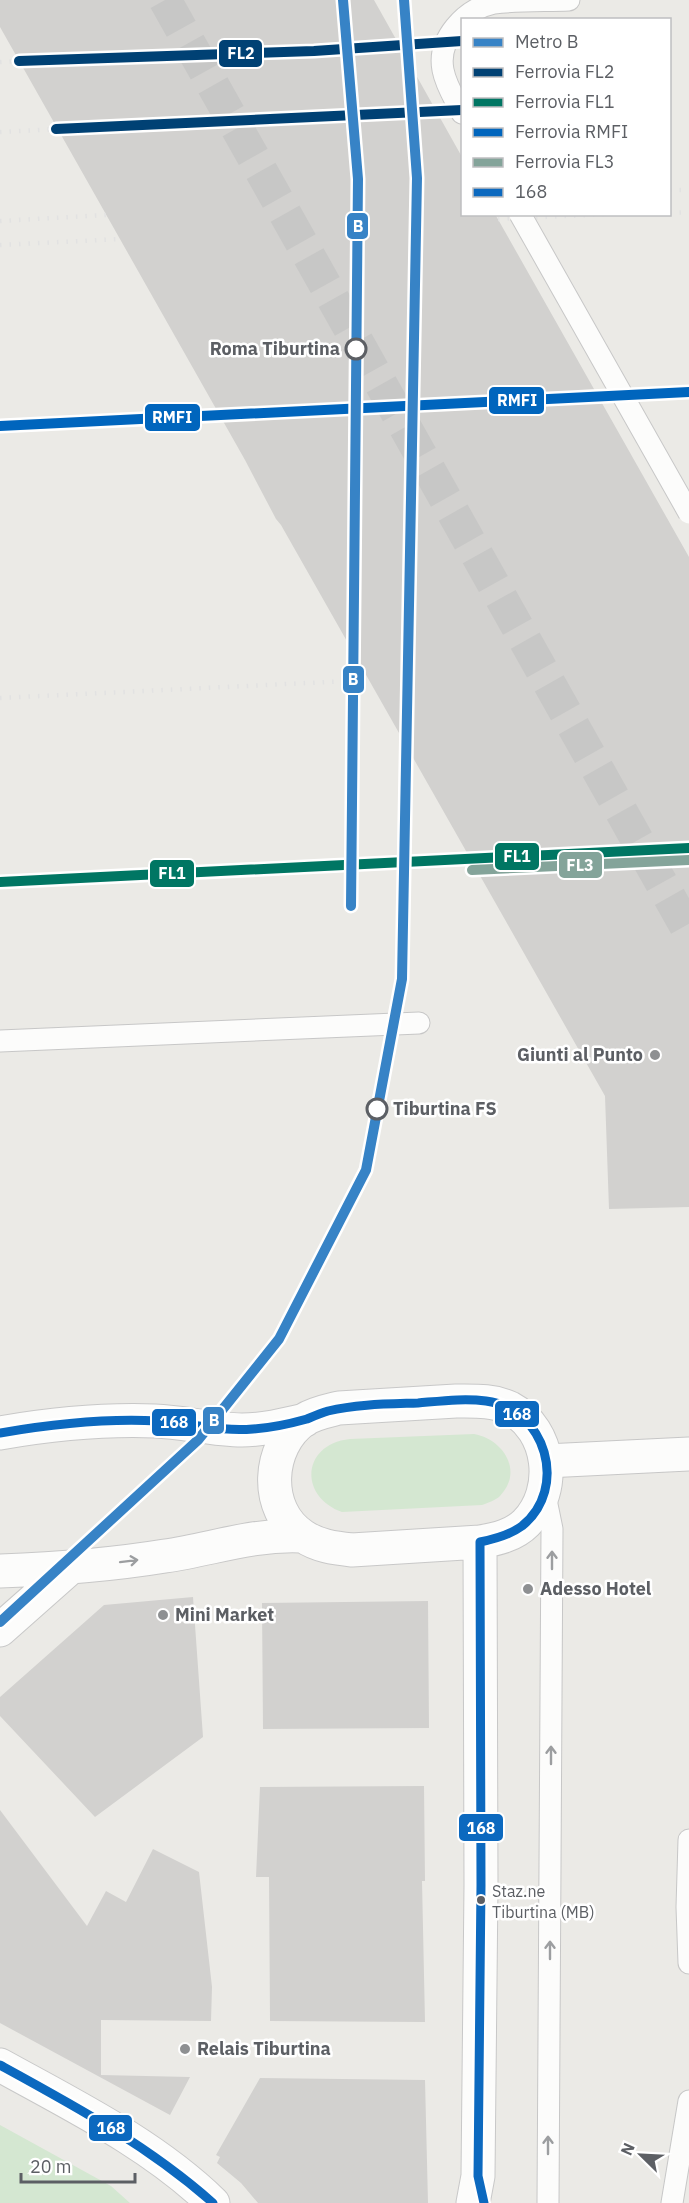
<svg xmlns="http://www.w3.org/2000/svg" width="689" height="2203" viewBox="0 0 689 2203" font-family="'IBM Plex Sans',sans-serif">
  <rect width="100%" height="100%" fill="#ebeae6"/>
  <path fill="#d4e7d1" d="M474,1434C503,1439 524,1471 500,1496C496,1500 488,1503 482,1505L342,1512C298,1496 302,1444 350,1439Z
    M0,2125L111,2186L130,2203H0Z"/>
  <path fill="#d2d1cf" d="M0,0H374L462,157V214H495L689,557V1207L609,1209L605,1096L281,525L276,519L245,460L0,27Z
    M193,1597L203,1737L95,1817L0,1716V1697L104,1605Z
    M428,1601L429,1728L263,1729L262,1603Z
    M424,1786L425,1881H422L425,2022L270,2021L269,1877H256L260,1787Z
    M0,1810L87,1926L106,1891L126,1902L153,1849L199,1872L212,1987L211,2021L101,2020V2075L190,2077L170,2115L0,2023Z
    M260,2078L425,2080L428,2203H258L241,2183L217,2163L220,2157L216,2155Z"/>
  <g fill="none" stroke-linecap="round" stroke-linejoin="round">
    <path stroke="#c7c7c6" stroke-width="33" stroke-dasharray="33 16" stroke-linecap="butt" d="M165,0L689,932"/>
    <defs>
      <path id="lane" d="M462,113C455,99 446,86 443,70C437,39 465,9 494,3C518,0 545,1 569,0
        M0,1041L419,1023
        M544,1490L552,1529L548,2203
        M689,1840L687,1907L689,1963
        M672,2203L689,2101"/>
      <path id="street" d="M546,1461L689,1454"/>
      <path id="secondary" d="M456,1401C474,1401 493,1400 510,1408C551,1430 558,1490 526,1523C514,1535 497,1539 480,1542L352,1550C334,1548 318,1546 303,1536C263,1510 267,1446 304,1420C315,1413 327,1411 339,1408Z
        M0,1433C52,1424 102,1419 155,1421C184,1422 213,1430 242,1430C263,1430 284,1425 305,1420
        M0,1571C55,1569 110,1565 165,1556C213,1549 252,1534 301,1536
        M0,1630L70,1568
        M0,2065C74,2106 152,2144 213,2203
        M473,2203L478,2176L481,1885L480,1542"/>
    </defs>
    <use href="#lane" stroke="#c7c7c7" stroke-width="23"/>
    <use href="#street" stroke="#c7c7c7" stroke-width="35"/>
    <use href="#secondary" stroke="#c8c8c8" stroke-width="35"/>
    <use href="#lane" stroke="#fcfcfb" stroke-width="21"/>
    <use href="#street" stroke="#fcfcfb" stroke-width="33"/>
    <use href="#secondary" stroke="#fcfcfb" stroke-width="33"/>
    <path stroke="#e2e2e2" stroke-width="4.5" stroke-dasharray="1.5 8" stroke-linecap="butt" d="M0,62L19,61
      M0,132L56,129
      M670,190H689
      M670,213L689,212
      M498,219L612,214
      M0,221L106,215
      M0,245L121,239
      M0,698L369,680"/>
    <defs>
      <path id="lane-bridge" d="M520,214L689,513"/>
    </defs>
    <use href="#lane-bridge" stroke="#c7c7c7" stroke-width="23" stroke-linecap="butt"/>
    <use href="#lane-bridge" stroke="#fcfcfb" stroke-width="21"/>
    <defs>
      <path id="bus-1" d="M0,1433C52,1424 105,1418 158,1421C190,1423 221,1432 253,1429C271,1428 289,1424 307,1419C314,1416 321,1413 328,1411C357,1404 388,1404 418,1403C441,1401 464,1398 486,1401C546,1409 569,1488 522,1526C510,1535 495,1539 480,1542
        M480,1542L481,1885L478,2176L484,2203
        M0,2065C75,2106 149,2146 213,2203"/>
    </defs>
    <use href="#bus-1" stroke="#fff" stroke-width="14"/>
    <use href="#bus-1" stroke="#0c69bf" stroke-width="9"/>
    <defs>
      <path id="rail-1" d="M19,61L314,51L462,41
        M56,129L462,110"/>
      <path id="rail-2" d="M0,882L689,848"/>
      <path id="rail-3" d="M0,426L689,392"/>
      <path id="rail-4" d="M472,870L689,860"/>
    </defs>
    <use href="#rail-1" stroke="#fff" stroke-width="15"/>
    <use href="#rail-2" stroke="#fff" stroke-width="15"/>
    <use href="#rail-3" stroke="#fff" stroke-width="15"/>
    <use href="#rail-4" stroke="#fff" stroke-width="15"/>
    <use href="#rail-1" stroke="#004174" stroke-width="10"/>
    <use href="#rail-2" stroke="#007663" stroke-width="10"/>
    <use href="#rail-3" stroke="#0065bd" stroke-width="10"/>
    <use href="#rail-4" stroke="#84a49a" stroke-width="10"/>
    <defs>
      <path id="metro-1" d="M343,0L358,179L351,906
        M0,1622L198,1440L279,1339L366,1170L402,979L417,178L404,0"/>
    </defs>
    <use href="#metro-1" stroke="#fff" stroke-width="15"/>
    <use href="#metro-1" stroke="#3783c6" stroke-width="10"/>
  </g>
  <defs><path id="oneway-shaft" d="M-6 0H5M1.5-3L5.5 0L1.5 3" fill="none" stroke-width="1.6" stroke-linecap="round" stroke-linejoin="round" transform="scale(1.5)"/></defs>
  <g stroke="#9c9ea0">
    <use href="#oneway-shaft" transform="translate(552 1560) rotate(-90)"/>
    <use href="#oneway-shaft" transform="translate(129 1561) rotate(-7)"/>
    <use href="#oneway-shaft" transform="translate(551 1755) rotate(-90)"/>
    <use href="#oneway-shaft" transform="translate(550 1950) rotate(-90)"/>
    <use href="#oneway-shaft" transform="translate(548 2145) rotate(-90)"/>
  </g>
  <g fill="#fff" stroke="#5c5f64" stroke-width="3">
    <circle cx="356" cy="349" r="10"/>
    <circle cx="377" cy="1109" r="10"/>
  </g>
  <g fill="#8e9092" stroke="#fff" stroke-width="2">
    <circle cx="655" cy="1055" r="6"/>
    <circle cx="528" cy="1589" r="6"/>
    <circle cx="163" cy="1615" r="6"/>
    <circle cx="185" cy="2049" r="6"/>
  </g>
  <circle fill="#5c5f64" stroke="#fff" stroke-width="2" cx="481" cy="1900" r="5"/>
  <g text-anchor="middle" stroke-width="5" stroke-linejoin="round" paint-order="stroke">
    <g font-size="16" fill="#5c5f64" stroke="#fff" text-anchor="start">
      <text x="492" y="1897">Staz.ne<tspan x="492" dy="21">Tiburtina (MB)</tspan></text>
    </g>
    <g font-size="18" font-weight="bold" fill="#5c5f64" stroke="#fff" text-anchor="end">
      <text x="340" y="355">Roma Tiburtina</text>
      <text x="393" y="1115" text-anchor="start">Tiburtina FS</text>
    </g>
    <g font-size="18" font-weight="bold" fill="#5c5f64" stroke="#fff" text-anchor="start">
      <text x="643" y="1061" text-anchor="end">Giunti al Punto</text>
      <text x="540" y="1595">Adesso Hotel</text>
      <text x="175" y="1621">Mini Market</text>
      <text x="197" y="2055">Relais Tiburtina</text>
    </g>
  </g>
  <g stroke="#fff" stroke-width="2">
    <rect x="218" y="39" width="45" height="29" rx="6" fill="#004174"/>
    <rect x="346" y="212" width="23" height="28" rx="6" fill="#3783c6"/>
    <rect x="488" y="386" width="57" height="29" rx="6" fill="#0065bd"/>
    <rect x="144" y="403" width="57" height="29" rx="6" fill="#0065bd"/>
    <rect x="342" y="665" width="23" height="29" rx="6" fill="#3783c6"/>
    <rect x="494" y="842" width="46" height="29" rx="6" fill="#007663"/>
    <rect x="558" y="851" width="45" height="28" rx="6" fill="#84a49a"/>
    <rect x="149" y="859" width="46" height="29" rx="6" fill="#007663"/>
    <rect x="494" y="1400" width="46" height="28" rx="6" fill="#0c69bf"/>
    <rect x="202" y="1406" width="23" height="29" rx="6" fill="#3783c6"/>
    <rect x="151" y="1408" width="46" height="29" rx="6" fill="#0c69bf"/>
    <rect x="458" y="1813" width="46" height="29" rx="6" fill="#0c69bf"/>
    <rect x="88" y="2114" width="45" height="28" rx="6" fill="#0c69bf"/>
  </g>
  <g font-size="16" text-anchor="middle" font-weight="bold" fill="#fff">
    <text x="241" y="59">FL2</text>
    <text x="358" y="232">B</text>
    <text x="517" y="406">RMFI</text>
    <text x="172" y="423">RMFI</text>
    <text x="353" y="685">B</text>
    <text x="517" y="862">FL1</text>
    <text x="580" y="871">FL3</text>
    <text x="172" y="879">FL1</text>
    <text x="517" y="1420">168</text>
    <text x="214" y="1426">B</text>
    <text x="174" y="1428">168</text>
    <text x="481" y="1834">168</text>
    <text x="111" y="2134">168</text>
  </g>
  <rect x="461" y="18" width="210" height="198" fill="#ffffff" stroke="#bebfc1" stroke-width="1.5"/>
  <rect x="473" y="38" width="30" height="9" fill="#3783c6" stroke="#bebfc1" stroke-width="1.5"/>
  <text x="515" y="48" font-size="18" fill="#5c5f64">Metro B</text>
  <rect x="473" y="68" width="30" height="9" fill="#004174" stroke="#bebfc1" stroke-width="1.5"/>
  <text x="515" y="78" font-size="18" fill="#5c5f64">Ferrovia FL2</text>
  <rect x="473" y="98" width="30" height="9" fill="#007663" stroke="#bebfc1" stroke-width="1.5"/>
  <text x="515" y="108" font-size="18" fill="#5c5f64">Ferrovia FL1</text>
  <rect x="473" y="128" width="30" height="9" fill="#0065bd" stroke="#bebfc1" stroke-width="1.5"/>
  <text x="515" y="138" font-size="18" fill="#5c5f64">Ferrovia RMFI</text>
  <rect x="473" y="158" width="30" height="9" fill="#84a49a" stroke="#bebfc1" stroke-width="1.5"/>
  <text x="515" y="168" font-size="18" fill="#5c5f64">Ferrovia FL3</text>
  <rect x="473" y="188" width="30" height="9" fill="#0c69bf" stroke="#bebfc1" stroke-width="1.5"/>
  <text x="515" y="198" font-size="18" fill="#5c5f64">168</text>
  <g transform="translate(641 2155) rotate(294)" stroke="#ffffff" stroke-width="4.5" paint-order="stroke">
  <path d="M0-4.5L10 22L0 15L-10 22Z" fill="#5c5f64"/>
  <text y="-9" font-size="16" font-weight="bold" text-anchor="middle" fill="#5c5f64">N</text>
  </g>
  <path d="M21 2173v9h114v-9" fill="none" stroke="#5c5f64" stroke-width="3"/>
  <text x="30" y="2173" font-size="18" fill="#5c5f64" stroke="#ffffff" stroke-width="4.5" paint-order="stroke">20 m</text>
</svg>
